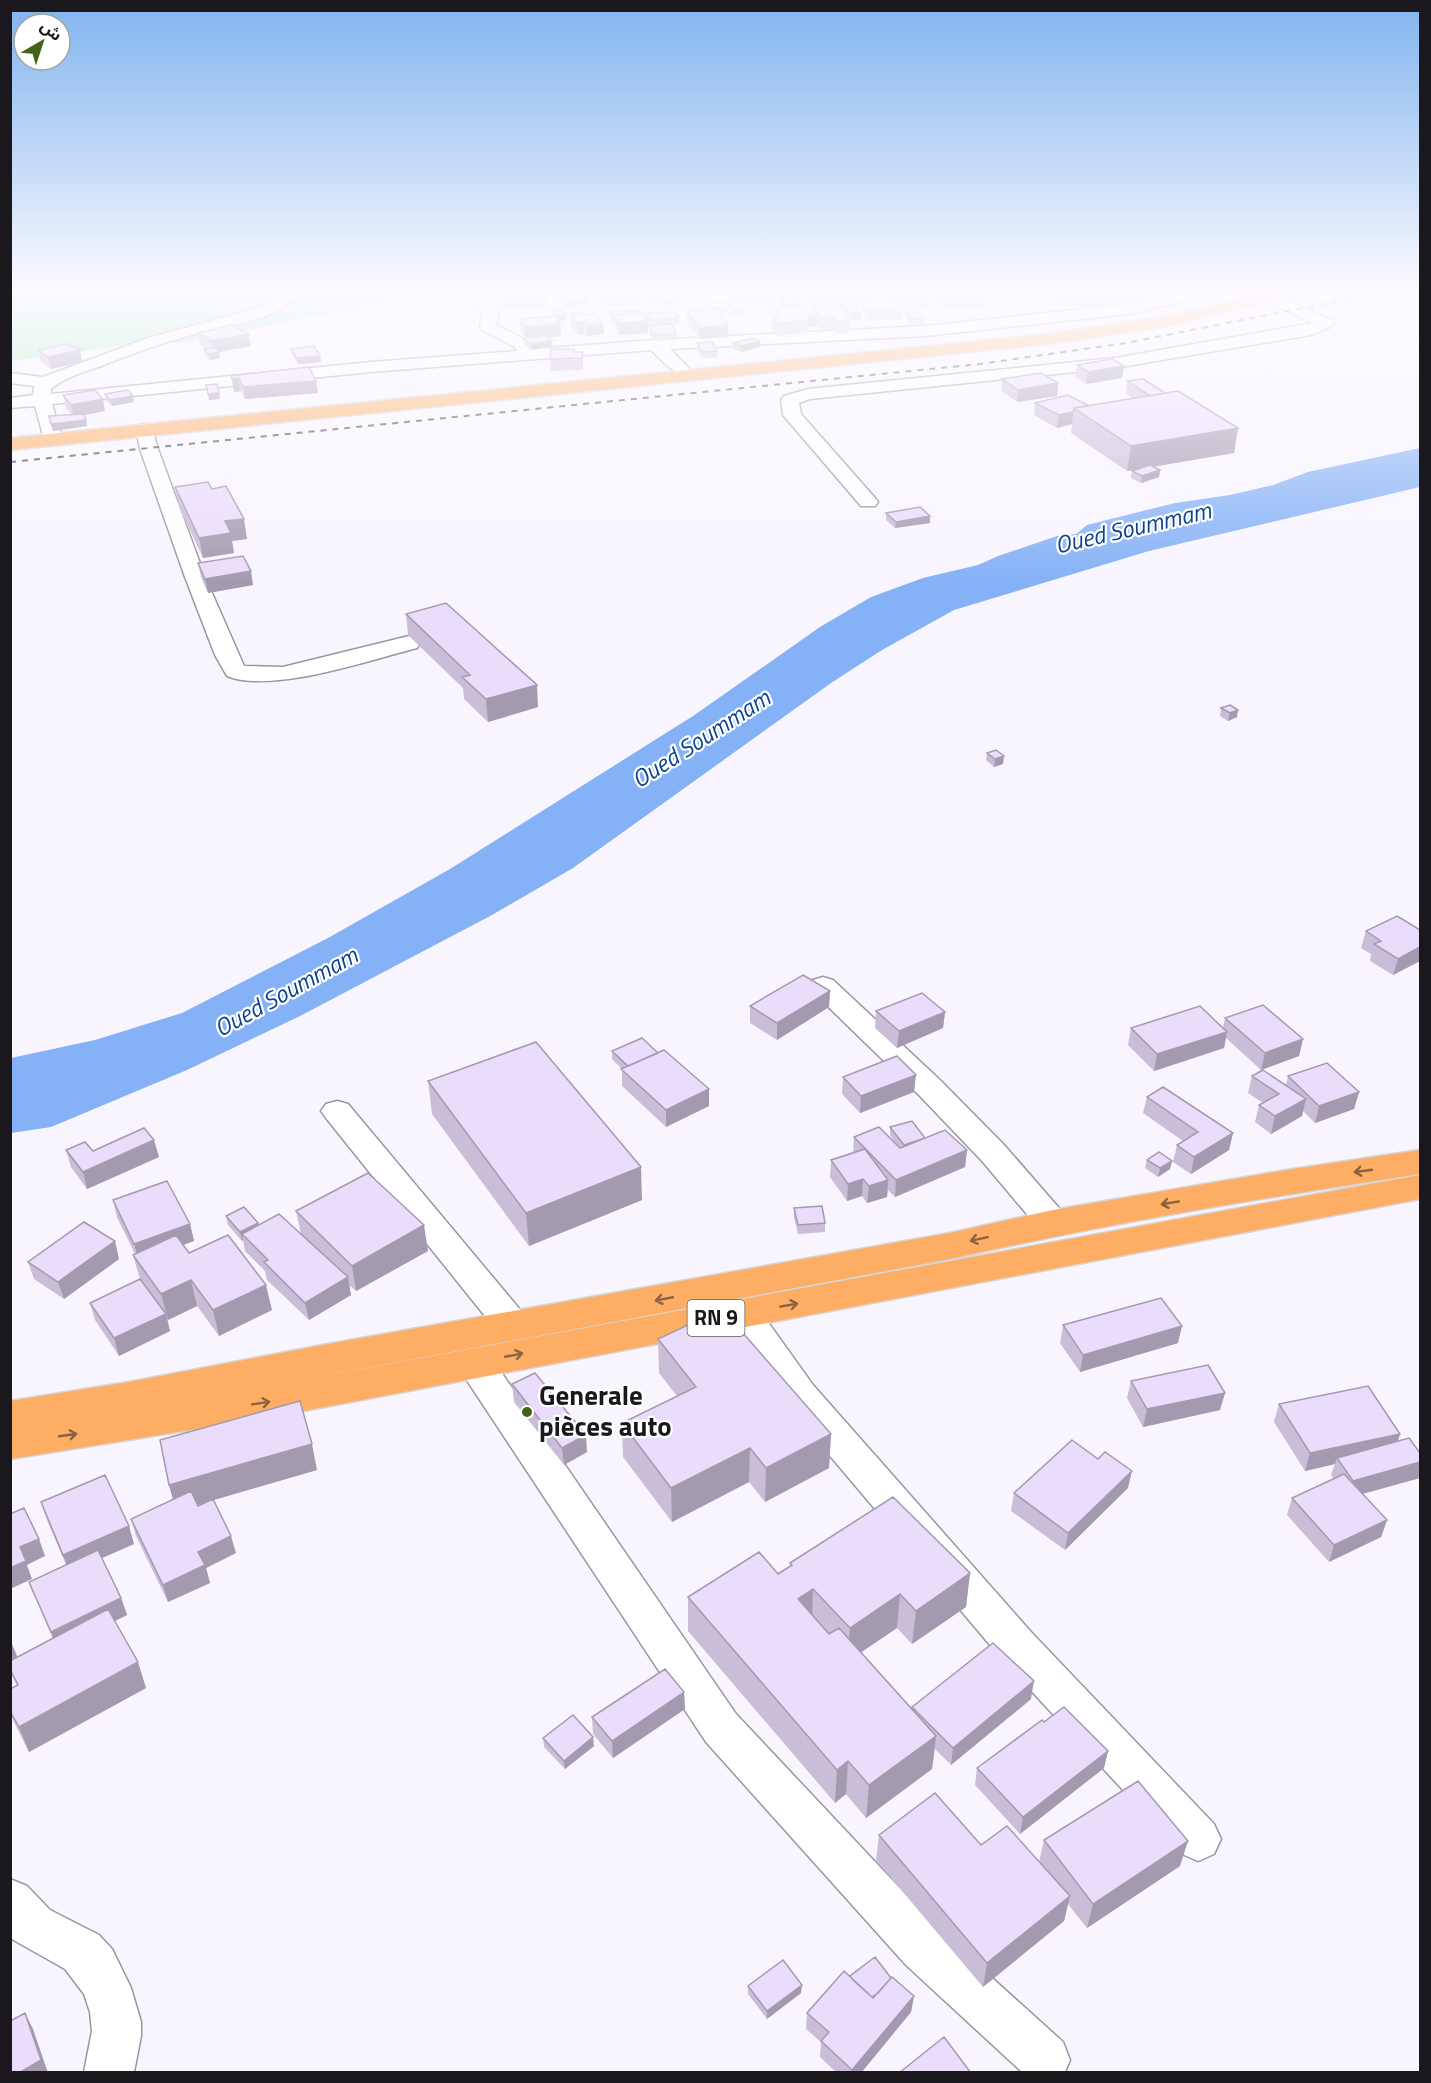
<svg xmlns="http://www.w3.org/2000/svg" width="1431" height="2083" viewBox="0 0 1431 2083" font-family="'Titillium Web','Noto Sans Arabic',sans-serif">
  <rect width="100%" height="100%" fill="#f9f5ff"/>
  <path fill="#a4ecb9" d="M11,292H447L382,302L188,342L118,346L14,361L11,360Z
    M682,292H984L975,296L864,301L851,292L699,297Z"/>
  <path fill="#85b1f6" d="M1420,448V487L1149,551L954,610L882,650L831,683L573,868L492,915L300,1016L187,1070L51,1127L11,1133V1058L95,1040L182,1013L328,938L450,869L693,716L820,627L871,597L923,578L978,565L998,556L1057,536L1076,534L1087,525L1175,503L1230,495L1273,485L1308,472Z"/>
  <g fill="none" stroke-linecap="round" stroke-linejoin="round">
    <defs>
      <path id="minor" d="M282,292H299C277,321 234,324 202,332C168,341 134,353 101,366C84,372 65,377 51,389V394L371,362L517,351L515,347L482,330L480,327L483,312L469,294L471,292H486L485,294L499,312L496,325L528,341L533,349L655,340L925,326L1129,304L1186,292H1213L1210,295L1129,314L925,336L670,349L689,368L687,372C672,375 661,359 651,350L371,372L52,404L62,439L59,443H47L44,439L35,406L10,408V398L33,395L34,386L10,383V373L43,377L148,338L251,310L264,305Z
        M1268,292L1332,320L1334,323L1332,326L1311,335L1115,368L810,399L799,403L801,414L875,498L878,502L875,506H861L783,415L781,400L784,396L808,389L1115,358L1313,323L1263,300L1260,297L1263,294Z
        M145,424L151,425L158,449L205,577L244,666L283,667L409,636L417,638L420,643L417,648C369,660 272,694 227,676L215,655L185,577L140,449L136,429L139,425Z
        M823,977L833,980L941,1081L1005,1146L1065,1215L1070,1223L1065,1231L1053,1235L1041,1231L983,1162L919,1095L813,992L809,986L813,980Z
        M337,1101L348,1104L527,1318L532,1327L527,1336L514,1340L501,1336L326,1118L321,1111L326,1104Z
        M743,1300L755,1304L813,1385L1031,1632L1214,1824L1221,1839L1214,1854L1198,1861L1182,1854L1001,1658L787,1405L725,1313L731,1304Z
        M475,1349L488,1353L736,1714L940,1931L1063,2042L1070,2060L1065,2072H1022L906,1965L706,1742L462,1373L457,1363L462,1353Z
        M10,1879L27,1886L50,1910L99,1935L112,1949L131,1988L141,2022V2036L134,2072H84L92,2031L90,2012L84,1994L65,1969L10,1938Z"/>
      <path id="trunk" d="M1269,292H1297L1295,296L1164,327L1048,344L10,450V438L1048,334L1164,317Z
        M1420,1150V1174C1262,1198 1105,1224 950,1259L274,1385L1420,1175V1199L272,1417L10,1459V1401L129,1382L328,1344L950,1233L1053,1210L1293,1169Z"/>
    </defs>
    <use href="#minor" stroke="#9b95a3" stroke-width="3"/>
    <use href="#trunk" stroke="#d6d5d6" stroke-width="3"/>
    <use href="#minor" fill="#fff" fill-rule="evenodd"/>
    <use href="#trunk" fill="#feae64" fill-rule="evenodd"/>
    <path stroke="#413f45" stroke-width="2" stroke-dasharray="6 6" stroke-linecap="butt" d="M10,462L980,364L1126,343L1383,292"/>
  </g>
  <path fill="#c9bdd8" d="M499,292H544L546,305L516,308L514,306L505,307L499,300Z
    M598,292H640H639V305L599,306Z
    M645,292H658V293L679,297L668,306L652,304V298L653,297H645Z
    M803,292H856L882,295L892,303H898V292H929L931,296L930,308H919V312H903L902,319L867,320L861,307L862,302H857V306H841L843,309V308L861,313L860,319L851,320L847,317L849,321V333H835L834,330H821L817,323V327H809V332H798V334L778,336L772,328L773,316H775V313H769V295L781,308H783L782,301V295L798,304V307L813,309V306L807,305L803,297Z
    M939,292H984L986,296L985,308L943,309L939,300Z
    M1018,292H1145L1144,298L1123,299L1122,304L1064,307L1056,300V295L1035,296L1021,295Z
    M559,295L587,298V304L564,306L560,301Z
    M729,296L766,299V305L742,306L743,316H732L730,308V313H719L728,325V337L699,339L687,323V311L709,309V303H729Z
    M553,311L567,314V320L558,321L560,324L561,336L548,337L552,340V346L531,350L524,344L523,338H525L521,331L520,319L553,316Z
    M610,312L641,313L648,321V333L619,335L614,324L612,325L610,318Z
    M647,313L679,318V324L672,325L676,334V340L653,341L649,331V325H650L647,319Z
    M906,313L923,318V324L910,325L906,318Z
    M570,314L604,334L587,336L584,334H578L570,325Z
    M198,333L249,334L251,346L219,352L220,358L210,360L205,355L204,349H207L200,345Z
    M697,343L717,351V357L702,358L697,349Z
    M733,343L760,347L741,352L733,349Z
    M291,349L320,356L321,362L298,364L292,355Z
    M38,350H80L82,362L51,369L41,362Z
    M574,352H583V370L551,371L550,359Z
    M1077,365L1124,366L1122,378L1086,384L1075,377Z
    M231,376L318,393L245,399L241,391L234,392Z
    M1002,379L1058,383L1057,396L1017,402L1001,391Z
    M1127,381L1165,393L1238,428L1234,453L1153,467L1160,470L1159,477L1141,483L1131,478L1132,471L1136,470L1127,471L1071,433L1072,424L1057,428L1034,415L1035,403L1089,406L1133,399L1126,393Z
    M105,394L134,402L112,406L106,400Z
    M63,395L105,411L85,415L87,426L53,431L49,416L71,414L66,408Z
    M175,487L212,489L247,539L232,541L234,553L203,558L179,507Z
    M886,513L930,516V523L895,528L886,520Z
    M198,563L253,585L208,593L201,577Z
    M406,614L538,707L488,722L464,699L463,688L408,635Z
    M1221,708L1237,717L1228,721L1220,716Z
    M987,753L1003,764L994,767L986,760Z
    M1420,930V961L1393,975L1370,961L1371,954L1361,948L1366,931Z
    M830,991L829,1007L777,1040L750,1023V1006Z
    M876,1011L945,1012L943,1028L897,1048L875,1028Z
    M1225,1018L1303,1039L1299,1056L1261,1070L1226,1038L1224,1048L1154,1071L1128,1045L1131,1028H1223Z
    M612,1051L709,1106L666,1127L622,1086V1069L612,1059Z
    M1252,1076L1286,1085L1288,1076L1359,1092L1354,1109L1315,1123L1303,1111L1302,1116L1271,1134L1255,1122L1259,1105L1263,1103L1248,1093Z
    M843,1077L914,1092L860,1113L842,1094Z
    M428,1081L642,1200L529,1246L432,1114Z
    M1147,1097L1233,1133L1229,1150L1191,1174L1173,1162L1177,1145L1183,1141L1143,1113Z
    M890,1127L967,1150L965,1167L895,1197L888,1190L887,1197L867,1203L862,1196L847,1201L830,1177L831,1160L853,1153L854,1137L896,1144L890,1135Z
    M66,1150L93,1151L159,1157L87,1189L71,1167Z
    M1147,1160L1172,1161L1170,1169L1158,1177L1145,1168Z
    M113,1200L190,1224L194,1241L183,1245L189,1253L272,1310L219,1336L197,1306L168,1320L167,1319L170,1331L119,1356L95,1320L90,1303L140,1279L133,1255L135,1254L117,1217Z
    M794,1208L825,1223V1232L798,1234L794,1217Z
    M296,1211L428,1251L356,1291L349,1285L351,1295L309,1320L267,1280L265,1271L245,1251L243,1240L242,1241L228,1225L226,1216L259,1225L301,1234Z
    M119,1259L64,1299L34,1279L28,1262Z
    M1063,1325L1178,1343L1080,1372L1060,1343Z
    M658,1339L831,1434L829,1468L765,1502L749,1482L672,1522L623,1457L622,1423L677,1396L659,1373Z
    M1131,1381L1220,1410L1143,1427L1127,1398Z
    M512,1384L587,1452L564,1465L514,1402Z
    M1279,1404L1400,1434L1398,1441L1420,1478L1363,1494L1387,1520L1381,1537L1329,1562L1287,1515L1292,1498L1334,1479L1331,1475L1335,1464L1305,1471L1274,1422Z
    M317,1470L213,1500L236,1553L206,1568L210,1583L168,1602L136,1536L131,1519L173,1499L169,1485Z
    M1128,1488L1065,1550L1011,1511L1014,1493Z
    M41,1502L129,1526L134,1544L102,1558L121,1598L127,1615L115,1621L146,1688L29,1752L10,1714V1689L17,1686L10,1671V1641L18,1658L53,1639L29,1582L66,1565L47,1520Z
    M790,1563L970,1573L966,1607L912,1644L897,1628L861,1652L911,1708L912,1707L1031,1699L951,1765L935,1749L932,1769L866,1818L846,1794L835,1803L688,1631V1597L778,1574L790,1567Z
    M684,1692L685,1709L613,1758L593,1734L592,1717Z
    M1044,1722L1108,1751L1104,1768L1020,1834L975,1785L977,1768Z
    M543,1738L594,1746L565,1769L544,1747Z
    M879,1835L981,1845L1039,1862L1044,1840L1180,1866L1087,1928L1068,1904L1064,1921L983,1987L876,1860Z
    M850,1976L891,1978L914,1996L911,2012L861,2073H837L820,2057L821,2042L806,2029L807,2013L850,1977Z
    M748,1986L801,1993L767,2019L748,1994Z"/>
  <path fill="#a49ab0" d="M679,292V297L668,306V300Z
    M1145,292L1144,298L1124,300L1125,294Z
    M545,293L546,305L516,308V297Z
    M514,294V306L505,307V296Z
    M587,298V304L564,306V301Z
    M861,313L860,319L851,320L852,314Z
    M567,314V320L557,321V315Z
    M817,315V327H809L810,320L807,316Z
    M648,321V333L619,335L618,323Z
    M584,322V334H578L577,323Z
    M603,323L604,334L587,336L586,325Z
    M560,324L561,336L525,339V327Z
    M728,325V337L699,339V328Z
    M249,334L251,346L213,353L211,341Z
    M552,340V346L531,350V344Z
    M760,341V347L741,352V346Z
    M80,350L82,362L51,369L48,357Z
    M219,352L220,358L210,360L209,354Z
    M320,356L321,362L298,364L297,358Z
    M1124,366L1122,378L1086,384L1088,372Z
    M239,378L241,391L234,392L232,379Z
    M316,381L318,393L245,399L243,387Z
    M1058,383L1057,396L1017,402L1018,390Z
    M219,393L220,399L209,400L208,394Z
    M133,396L134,402L112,406L110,400Z
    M103,399L105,411L74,417L71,405Z
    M1073,412L1072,424L1057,428L1059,415Z
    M86,420L87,426L53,431L51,424Z
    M1238,428L1234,453L1127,471L1131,446Z
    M1160,470L1159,477L1141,483L1142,476Z
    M930,516V523L895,528L896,522Z
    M244,519L247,539L232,541L234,553L203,558L199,538L225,521Z
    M251,571L253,585L208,593L205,579Z
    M537,685L538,707L488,722L486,699Z
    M1238,710L1237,717L1228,721L1230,713Z
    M1004,756L1003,764L994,767L995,759Z
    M1420,947V961L1393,975L1398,959Z
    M830,991L829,1007L777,1040V1023Z
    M945,1012L943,1028L897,1048L899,1031Z
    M1227,1032L1224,1048L1154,1071L1157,1054Z
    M1303,1039L1299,1056L1261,1070L1265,1053Z
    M916,1075L914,1092L860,1113L861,1096Z
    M709,1089V1106L666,1127V1110Z
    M1359,1092L1354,1109L1315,1123L1319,1106Z
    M1306,1099L1302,1116L1271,1134L1275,1116Z
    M1233,1133L1229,1150L1191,1174L1194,1157Z
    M154,1140L159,1157L87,1189L83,1172Z
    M967,1150L965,1167L895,1197L896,1180Z
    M1172,1161L1170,1169L1158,1177L1160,1168Z
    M641,1167L642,1200L529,1246L526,1213Z
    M863,1179L862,1196L847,1201L848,1184Z
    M888,1180L887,1197L867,1203L869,1186Z
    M258,1223L260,1232L242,1234L243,1240L242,1241L240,1232Z
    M190,1224L194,1241L139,1261L134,1244Z
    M424,1225L428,1251L356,1291L352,1266Z
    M115,1241L119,1259L64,1299L58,1282Z
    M348,1277L351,1295L309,1320L305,1303Z
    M191,1280L197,1306L168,1320L161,1294Z
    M266,1285L272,1310L219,1336L213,1310Z
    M166,1314L170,1331L119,1356L114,1338Z
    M1182,1326L1178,1343L1080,1372L1083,1355Z
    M1225,1393L1220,1410L1143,1427L1147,1409Z
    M831,1434L829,1468L765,1502L766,1468Z
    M1400,1434L1394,1451L1337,1458L1335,1464L1305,1471L1310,1453Z
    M586,1435L587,1452L564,1465L562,1448Z
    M312,1444L317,1470L176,1511L169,1485Z
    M750,1448L749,1482L672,1522L671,1488Z
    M1420,1462V1478L1347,1498L1353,1481Z
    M1132,1471L1128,1488L1065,1550L1068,1533Z
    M1387,1520L1381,1537L1329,1562L1334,1545Z
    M129,1526L134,1544L70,1572L63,1555Z
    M231,1536L236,1553L206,1568L210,1583L168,1602L163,1585L198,1552Z
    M39,1539L45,1556L27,1565L32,1579L10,1589V1568L20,1547Z
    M970,1573L966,1607L912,1644L916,1611Z
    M813,1589L812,1623L798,1599Z
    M900,1594L897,1628L847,1662L850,1628Z
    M121,1598L127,1615L57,1649L51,1632Z
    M12,1644L19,1661L10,1666V1645Z
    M138,1662L146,1688L29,1752L19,1727Z
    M1034,1681L1031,1699L951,1765L953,1748Z
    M684,1692L685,1709L613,1758L612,1741Z
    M936,1736L932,1769L866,1818L869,1785Z
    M593,1737L594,1746L565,1769L564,1761Z
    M1108,1751L1104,1768L1020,1834L1023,1817Z
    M848,1761L846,1794L835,1803L837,1770Z
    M1188,1841L1180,1866L1087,1928L1093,1904Z
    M1070,1896L1064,1921L983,1987L987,1963Z
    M802,1985L801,1993L767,2019V2011Z
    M914,1996L911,2012L861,2073H852V2070Z
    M25,2013L33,2029L48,2073H19Z"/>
  <path fill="#eadcfb" stroke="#a49ab0" stroke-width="1.5" d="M501,292H544L545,293L516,297L514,294L505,296Z
    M599,292H639V293L599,294Z
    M660,292H679L668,300L652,298Z
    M806,292H856L858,295L807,294Z
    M856,292H879L882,295L858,296Z
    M899,292H929L931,296H918L919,300L903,301Z
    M941,292H984L986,296L944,297Z
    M1061,292H1122L1124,293L1065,295Z
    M1122,292H1145L1125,294Z
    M582,293L587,298L564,301L559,295Z
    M764,295L766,299L742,300L743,310H732L729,296Z
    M769,295L782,296L781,307H769Z
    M782,295H795L798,304L784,305Z
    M862,295H888L892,303H901L903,308L868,309Z
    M839,301L849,321H836L834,318H821L813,302Z
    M709,303H729L730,307L710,308Z
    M810,306L817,315L807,316L810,320L797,321L798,322L778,324L773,316L780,315L775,308Z
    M852,307L861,313L852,314L843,308Z
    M716,309L728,325L699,328L687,311Z
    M563,310L567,314L557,315L553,311Z
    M641,311V313L614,315V319H612L610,312Z
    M675,312L679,318L651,320L647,313Z
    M919,312L923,318L910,319L906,313Z
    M581,313L583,315L595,313L603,323L586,325L584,322L577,323L570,314Z
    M643,313L648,321L618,323L614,315Z
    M556,316L560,324L525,327L520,319Z
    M672,324L676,334L653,335L649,325Z
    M232,325L249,334L211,341L198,333Z
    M545,335L552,340L531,344L523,338Z
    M753,338L760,341L741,346L733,343Z
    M712,342L717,351L702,352L697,343Z
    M67,344L80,350L48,357L38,350Z
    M314,346L320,356L297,358L291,349Z
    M215,348L219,352L209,354L204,349Z
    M551,349H574V352H583L582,358L550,359Z
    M1112,359L1124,366L1088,372L1077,365Z
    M309,367L316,381L243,387L239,378L232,379L231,376Z
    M1041,373L1058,383L1018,390L1002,379Z
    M1143,379L1165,393L1150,396L1127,381Z
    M217,384L219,393L208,394L206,385Z
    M95,390L103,399L71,405L63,395Z
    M128,390L133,396L110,400L105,394Z
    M1178,391L1238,428L1131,446L1074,408Z
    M1068,395L1089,406L1074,408L1073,412L1059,415L1035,403Z
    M84,414L86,420L51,424L49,416Z
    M1150,465L1160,470L1142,476L1132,471Z
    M208,482L212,489L226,486L244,519L225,521L231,533L199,538L175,487Z
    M920,507L930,516L896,522L886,513Z
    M243,556L251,571L205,579L198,563Z
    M446,603L537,685L486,699L462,677L470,675L406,614Z
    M1230,705L1238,710L1230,713L1221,708Z
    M996,750L1004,756L995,759L987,753Z
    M1397,916L1420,930V947L1398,959L1374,944L1381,941L1366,931Z
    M803,975L830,991L777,1023L750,1006Z
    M922,993L945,1012L899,1031L876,1011Z
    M1263,1005L1303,1039L1265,1053L1225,1018Z
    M1200,1006L1227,1032L1157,1054L1131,1028Z
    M642,1038L658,1053L628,1066L612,1051Z
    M536,1042L641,1167L526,1213L428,1081Z
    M664,1050L709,1089L666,1110L621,1069Z
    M897,1056L916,1075L861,1096L843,1077Z
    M1327,1063L1359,1092L1319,1106L1288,1076Z
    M1263,1070L1306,1099L1275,1116L1259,1105L1279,1094L1252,1076Z
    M1163,1087L1233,1133L1194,1157L1177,1145L1198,1132L1147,1097Z
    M912,1121L925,1138L904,1145L890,1127Z
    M879,1127L900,1148L945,1130L967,1150L896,1180L854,1137Z
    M144,1128L154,1140L83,1172L66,1150L85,1142L93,1151Z
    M865,1149L888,1180L869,1186L863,1179L848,1184L831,1160Z
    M1159,1152L1172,1161L1160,1168L1147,1160Z
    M368,1173L424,1225L352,1266L296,1211Z
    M167,1181L190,1224L134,1244L113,1200Z
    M822,1206L825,1223L798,1225L794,1208Z
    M244,1207L258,1223L240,1232L226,1216Z
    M279,1214L348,1277L305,1303L264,1262L268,1260L242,1234Z
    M84,1222L115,1241L58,1282L28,1262Z
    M176,1235L189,1253L228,1235L266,1285L213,1310L191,1280L161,1294L133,1255Z
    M140,1279L166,1314L114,1338L90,1303Z
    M1161,1298L1182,1326L1083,1355L1063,1325Z
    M722,1309L831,1434L766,1468L750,1448L671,1488L622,1423L696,1387L658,1339Z
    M1208,1365L1225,1393L1147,1409L1131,1381Z
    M535,1373L586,1435L562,1448L512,1384Z
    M1368,1386L1400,1434L1310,1453L1279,1404Z
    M300,1401L312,1444L169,1485L160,1440Z
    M1409,1438L1420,1453V1462L1353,1481L1337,1458Z
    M1072,1440L1098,1459L1105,1452L1132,1471L1068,1533L1014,1493Z
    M1344,1474L1387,1520L1334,1545L1292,1498Z
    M105,1475L129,1526L63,1555L41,1502Z
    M191,1491L198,1506L213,1499L231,1536L198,1552L205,1565L163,1585L131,1519Z
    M893,1497L970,1573L916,1611L900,1594L850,1628L813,1589L798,1599L829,1634L839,1628L936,1736L869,1785L848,1761L837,1770L688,1597L759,1552L778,1574L792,1565L790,1563Z
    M24,1508L39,1539L20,1547L26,1561L10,1568V1514Z
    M98,1550L121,1598L51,1632L29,1582Z
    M108,1609L138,1662L19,1727L10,1711V1689L18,1685L10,1669V1661Z
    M993,1643L1034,1681L953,1748L912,1707Z
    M665,1669L684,1692L612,1741L592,1717Z
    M1064,1707L1108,1751L1023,1817L977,1768L1042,1720L1044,1722Z
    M573,1715L593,1737L564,1761L543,1738Z
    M1138,1781L1188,1841L1093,1904L1044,1840Z
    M935,1793L981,1845L1007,1826L1070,1896L987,1963L879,1835Z
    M875,1957L891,1978L878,1993L872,1997L854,1981L850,1976Z
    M783,1960L802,1985L767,2011L748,1986Z
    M844,1971L873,1998L892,1977L914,1996L852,2070L821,2041L829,2032L807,2013Z
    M25,2013L41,2060L19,2073H10V2021Z
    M944,2037L971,2073H899Z"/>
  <defs><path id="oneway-shaft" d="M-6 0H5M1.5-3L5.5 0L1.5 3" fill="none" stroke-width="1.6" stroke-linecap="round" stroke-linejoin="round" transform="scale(1.5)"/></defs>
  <g stroke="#8c6340">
    <use href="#oneway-shaft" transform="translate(1363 1171) rotate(172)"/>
    <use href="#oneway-shaft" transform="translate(1170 1203) rotate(170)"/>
    <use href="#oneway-shaft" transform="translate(979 1239) rotate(168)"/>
    <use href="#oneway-shaft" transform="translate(664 1299) rotate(169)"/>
    <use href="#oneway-shaft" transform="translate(789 1305) rotate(-10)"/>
    <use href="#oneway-shaft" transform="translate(514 1355) rotate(-11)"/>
    <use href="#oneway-shaft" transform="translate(261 1403) rotate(-9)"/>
    <use href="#oneway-shaft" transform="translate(68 1435) rotate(-8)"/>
  </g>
  <linearGradient id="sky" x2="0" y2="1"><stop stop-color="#80b3ee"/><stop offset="0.5" stop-color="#fcfaff"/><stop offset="1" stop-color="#fcfaff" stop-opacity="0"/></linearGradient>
  <rect width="1431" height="583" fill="url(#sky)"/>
  <circle fill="#456317" stroke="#fff" stroke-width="2" cx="527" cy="1412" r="6"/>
  <g text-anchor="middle" stroke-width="4.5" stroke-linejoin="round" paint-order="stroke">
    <rect fill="#fff" stroke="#5f5d61" stroke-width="1.5" x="687.5" y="1300" width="57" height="36" rx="4.5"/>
    <g font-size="21" font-weight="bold" fill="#1a181d">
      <text x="716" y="1325">RN 9</text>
    </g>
    <g font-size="24" font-style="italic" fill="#0d4291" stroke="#fff">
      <text transform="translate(1133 528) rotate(-13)" y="8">Oued Soummam</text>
      <text transform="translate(701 739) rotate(-33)" y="8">Oued Soummam</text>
      <text transform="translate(286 992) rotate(-29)" y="8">Oued Soummam</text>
    </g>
    <g font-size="27" font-weight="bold" fill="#1a181d" stroke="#fff" text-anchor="start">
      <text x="539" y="1405">Generale<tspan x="539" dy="31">pièces auto</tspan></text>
    </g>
  </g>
  <rect width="1431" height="2083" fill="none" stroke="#1a181d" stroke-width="24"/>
  <g transform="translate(42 42) rotate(39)"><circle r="28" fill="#ffffff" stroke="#a3a3a5" stroke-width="1.5"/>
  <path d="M0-4.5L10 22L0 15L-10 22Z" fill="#456317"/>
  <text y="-9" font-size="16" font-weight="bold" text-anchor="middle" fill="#1a181d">ش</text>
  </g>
</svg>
